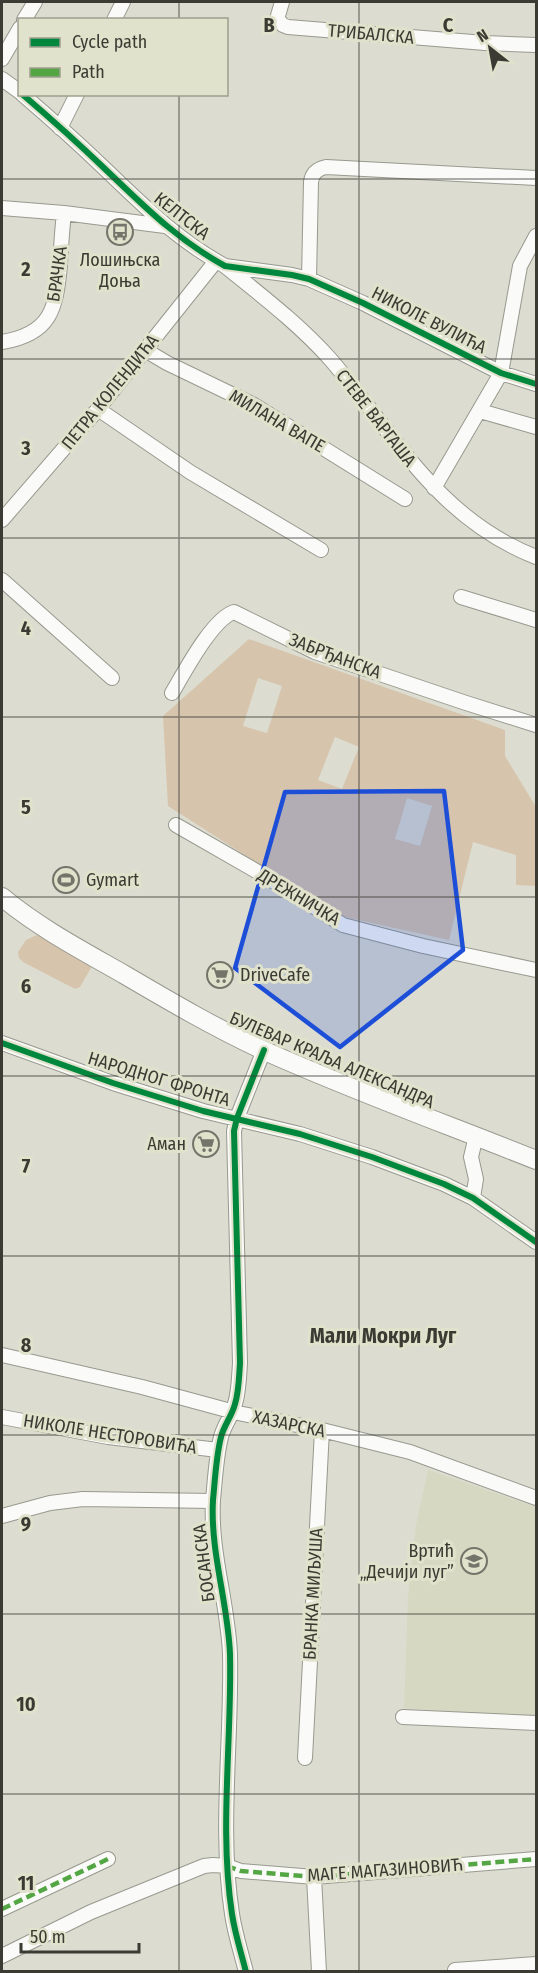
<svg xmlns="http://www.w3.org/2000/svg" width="538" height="1973" viewBox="0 0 538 1973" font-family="'Fira Sans Condensed',sans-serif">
  <rect width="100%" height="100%" fill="#dcddd0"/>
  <path fill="#d7d8c2" d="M428,1470L536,1507V1719L404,1708L408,1597L416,1525Z"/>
  <path fill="#d7c4ad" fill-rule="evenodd" d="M249,639L505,730V756L536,807V886L516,885V855L473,842L449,940L340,916L168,806L163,716ZM258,678L282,686L267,733L243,726ZM335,737L359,747L342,789L318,780ZM407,798L432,806L420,846L395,839Z
    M37,935L90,964L91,968L80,987L75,989L23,962L19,958L18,952L26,940Z"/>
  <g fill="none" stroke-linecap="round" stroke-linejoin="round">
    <defs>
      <path id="minor" d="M282,2L277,19L283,25L288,27L485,43L536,45
        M24,20L35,2
        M114,20L123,2
        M2,59L20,28
        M2,79L20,92
        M22,94C50,118 78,143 104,168C144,206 176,239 225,266L292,275L309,279L363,303L501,373L536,384
        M60,128L77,94
        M2,208L64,213L165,226
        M225,266C262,296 300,325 331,360C396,436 437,518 536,557
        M309,279L311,182C312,173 317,169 326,167L536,178
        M2,342C51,334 56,309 60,265C61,247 62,230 64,213
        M145,350L167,363L254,405L405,499
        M98,409L190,472L321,550
        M480,411L536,427
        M434,488L501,373L520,266L536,236
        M2,520L98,409L216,261
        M2,580L112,678
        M461,597L536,620
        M172,693C184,673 212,619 234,612L315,652L463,702L536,725
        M176,825L265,876L343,925L423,946L536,970
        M2,1043L113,1083L203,1111L300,1134L372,1157L444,1184L473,1198L536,1242
        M473,1198L476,1179L471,1157L476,1136
        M2,1355L142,1387L238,1413L322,1430L410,1452L536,1498
        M2,1417L108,1437L218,1450
        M2,1516L50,1503L83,1499L213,1501
        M403,1717L536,1723
        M305,1758L322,1430
        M314,1877L319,1972
        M2,1909L108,1859
        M2,1956L91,1912L204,1866L213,1865L227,1866L241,1871L314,1877L536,1859
        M455,1970L536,1964
        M246,1972C241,1952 235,1934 232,1914C219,1829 232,1741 230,1654C228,1603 210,1552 213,1500C215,1480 216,1457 221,1437C224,1425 232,1416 235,1404C239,1391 239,1376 240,1363L234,1131L237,1118L264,1050"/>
      <path id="secondary" d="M2,897C39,928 83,951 125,975C171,1002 217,1029 265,1051C354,1091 446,1124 536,1160"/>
    </defs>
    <use href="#minor" stroke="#98998f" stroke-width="16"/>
    <use href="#secondary" stroke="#98998f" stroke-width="20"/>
    <use href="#minor" stroke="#fafaf8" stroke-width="14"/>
    <use href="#secondary" stroke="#fafaf8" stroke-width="18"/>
    <path stroke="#54a644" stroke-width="4.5" stroke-dasharray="9 4.5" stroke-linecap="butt" d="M227,1866L241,1871L314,1877L536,1859
      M2,1909L108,1859"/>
    <defs>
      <path id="cycleway" d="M22,94C50,118 78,143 104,168C144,206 176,239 225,266L292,275L309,279L363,303L501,373L536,384
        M2,1043L113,1083L203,1111L300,1134L372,1157L444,1184L473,1198L536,1242
        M246,1972C241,1952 235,1934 232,1914C219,1829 232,1741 230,1654C228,1603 210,1552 213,1500C215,1480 216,1457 221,1437C224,1425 232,1416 235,1404C239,1391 239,1376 240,1363L234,1131L237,1118L264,1050"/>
    </defs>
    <use href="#cycleway" stroke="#e0e2cb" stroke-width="10"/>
    <use href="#cycleway" stroke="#00873e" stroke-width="6"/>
  </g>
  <path fill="#1d4ed8" fill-opacity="0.2" stroke="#1d4ed8" stroke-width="4.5" stroke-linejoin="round" d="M444,791L463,950L340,1047L235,968L285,792Z"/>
  <path fill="none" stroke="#3b3b33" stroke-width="1.5" stroke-opacity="0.55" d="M179,2V20M359,2V1972M179,94V1972M2,179H536M2,359H536M2,538H536M2,717H536M2,897H536M2,1076H536M2,1256H536M2,1435H536M2,1614H536M2,1794H536"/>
  <defs>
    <symbol id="bus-ring" viewBox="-11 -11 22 22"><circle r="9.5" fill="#e0e2cb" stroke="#73746a" stroke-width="1.5"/><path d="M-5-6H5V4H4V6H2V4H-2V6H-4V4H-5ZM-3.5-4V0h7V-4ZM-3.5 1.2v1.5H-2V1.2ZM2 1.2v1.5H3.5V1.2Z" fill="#73746a"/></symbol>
    <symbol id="stadium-ring" viewBox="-11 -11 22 22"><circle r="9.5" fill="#e0e2cb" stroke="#73746a" stroke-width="1.5"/><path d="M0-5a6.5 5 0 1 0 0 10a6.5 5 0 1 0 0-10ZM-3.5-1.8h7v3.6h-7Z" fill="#73746a"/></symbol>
    <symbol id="supermarket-ring" viewBox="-11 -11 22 22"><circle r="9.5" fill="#e0e2cb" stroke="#73746a" stroke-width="1.5"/><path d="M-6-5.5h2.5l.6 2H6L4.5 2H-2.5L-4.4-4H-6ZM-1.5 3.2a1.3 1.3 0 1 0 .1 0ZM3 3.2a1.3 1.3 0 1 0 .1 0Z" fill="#73746a"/></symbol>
    <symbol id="school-ring" viewBox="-11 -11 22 22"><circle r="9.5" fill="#e0e2cb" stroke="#73746a" stroke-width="1.5"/><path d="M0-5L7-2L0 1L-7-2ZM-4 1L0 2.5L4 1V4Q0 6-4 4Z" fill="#73746a"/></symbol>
  </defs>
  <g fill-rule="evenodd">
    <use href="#bus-ring" x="105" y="217" width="30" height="30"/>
    <use href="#stadium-ring" x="51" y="865" width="30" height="30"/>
    <use href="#supermarket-ring" x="205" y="960" width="30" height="30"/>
    <use href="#supermarket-ring" x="191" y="1129" width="30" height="30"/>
    <use href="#school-ring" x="459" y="1546" width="30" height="30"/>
  </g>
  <g text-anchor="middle" stroke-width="6" stroke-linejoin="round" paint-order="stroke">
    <g font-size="18" fill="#3b3b33" stroke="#e0e2cb">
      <text transform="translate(371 34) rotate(5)" y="6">ТРИБАЛСКА</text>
      <text transform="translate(182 216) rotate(38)" y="6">КЕЛТСКА</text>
      <text transform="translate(57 274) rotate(-82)" y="6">БРАЧКА</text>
      <text transform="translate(429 320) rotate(27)" y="6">НИКОЛЕ ВУЛИЋА</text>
      <text transform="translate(110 392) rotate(-51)" y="6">ПЕТРА КОЛЕНДИЋА</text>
      <text transform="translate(376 418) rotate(52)" y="6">СТЕВЕ ВАРГАША</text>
      <text transform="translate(277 421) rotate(30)" y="6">МИЛАНА ВАПЕ</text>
      <text transform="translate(335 656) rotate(21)" y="6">ЗАБРЂАНСКА</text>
      <text transform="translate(299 897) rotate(31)" y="6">ДРЕЖНИЧКА</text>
      <text transform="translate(332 1060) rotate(23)" y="6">БУЛЕВАР КРАЉА АЛЕКСАНДРА</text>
      <text transform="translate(159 1079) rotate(17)" y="6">НАРОДНОГ ФРОНТА</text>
      <text transform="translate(289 1424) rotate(12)" y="6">ХАЗАРСКА</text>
      <text transform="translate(110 1434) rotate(9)" y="6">НИКОЛЕ НЕСТОРОВИЋА</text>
      <text transform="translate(204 1563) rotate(-97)" y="6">БОСАНСКА</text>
      <text transform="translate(313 1594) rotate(-87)" y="6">БРАНКА МИЉУША</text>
      <text transform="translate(385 1870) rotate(-4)" y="6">МАГЕ МАГАЗИНОВИЋ</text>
    </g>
    <g font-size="18" fill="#3b3b33" stroke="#e0e2cb" text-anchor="start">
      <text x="120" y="266" text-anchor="middle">Лошињска<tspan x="120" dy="21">Доња</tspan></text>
      <text x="86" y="886">Gymart</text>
      <text x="240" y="981">DriveCafe</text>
      <text x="186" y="1150" text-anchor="end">Аман</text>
      <text x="454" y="1557" text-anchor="end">Вртић<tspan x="454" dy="21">„Дечији луг”</tspan></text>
    </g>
    <g font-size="21" font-weight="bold" fill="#3b3b33" stroke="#e0e2cb">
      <text x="383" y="1343">Мали Мокри Луг</text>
    </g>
  </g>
  <g font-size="20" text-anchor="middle" font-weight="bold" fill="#3b3b33" stroke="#e0e2cb" stroke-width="6" stroke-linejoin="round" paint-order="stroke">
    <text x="269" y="32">B</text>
    <text x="448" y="32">C</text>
    <text x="26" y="276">2</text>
    <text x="26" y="455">3</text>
    <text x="26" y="635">4</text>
    <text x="26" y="814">5</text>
    <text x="26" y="993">6</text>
    <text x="26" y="1173">7</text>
    <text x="26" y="1352">8</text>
    <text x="26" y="1531">9</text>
    <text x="26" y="1711">10</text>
    <text x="26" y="1890">11</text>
  </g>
  <rect width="538" height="1973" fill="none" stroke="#3b3b33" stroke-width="6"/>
  <rect x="18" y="18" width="210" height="78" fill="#e0e2cb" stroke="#9e9f8e" stroke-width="1.5"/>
  <rect x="30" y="38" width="30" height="9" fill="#00873e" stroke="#9e9f8e" stroke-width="1.5"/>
  <text x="72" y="48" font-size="18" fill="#3b3b33">Cycle path</text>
  <rect x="30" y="68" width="30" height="9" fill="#54a644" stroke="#9e9f8e" stroke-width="1.5"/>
  <text x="72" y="78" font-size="18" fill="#3b3b33">Path</text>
  <g transform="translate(490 48) rotate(329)" stroke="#e0e2cb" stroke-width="4.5" paint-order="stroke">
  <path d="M0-4.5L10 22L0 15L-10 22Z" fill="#3b3b33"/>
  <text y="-9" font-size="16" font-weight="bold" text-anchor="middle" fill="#3b3b33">N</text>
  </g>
  <path d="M21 1943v9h118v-9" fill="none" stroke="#3b3b33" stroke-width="3"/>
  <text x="30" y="1943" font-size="18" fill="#3b3b33" stroke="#e0e2cb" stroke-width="4.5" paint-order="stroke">50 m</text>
</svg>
